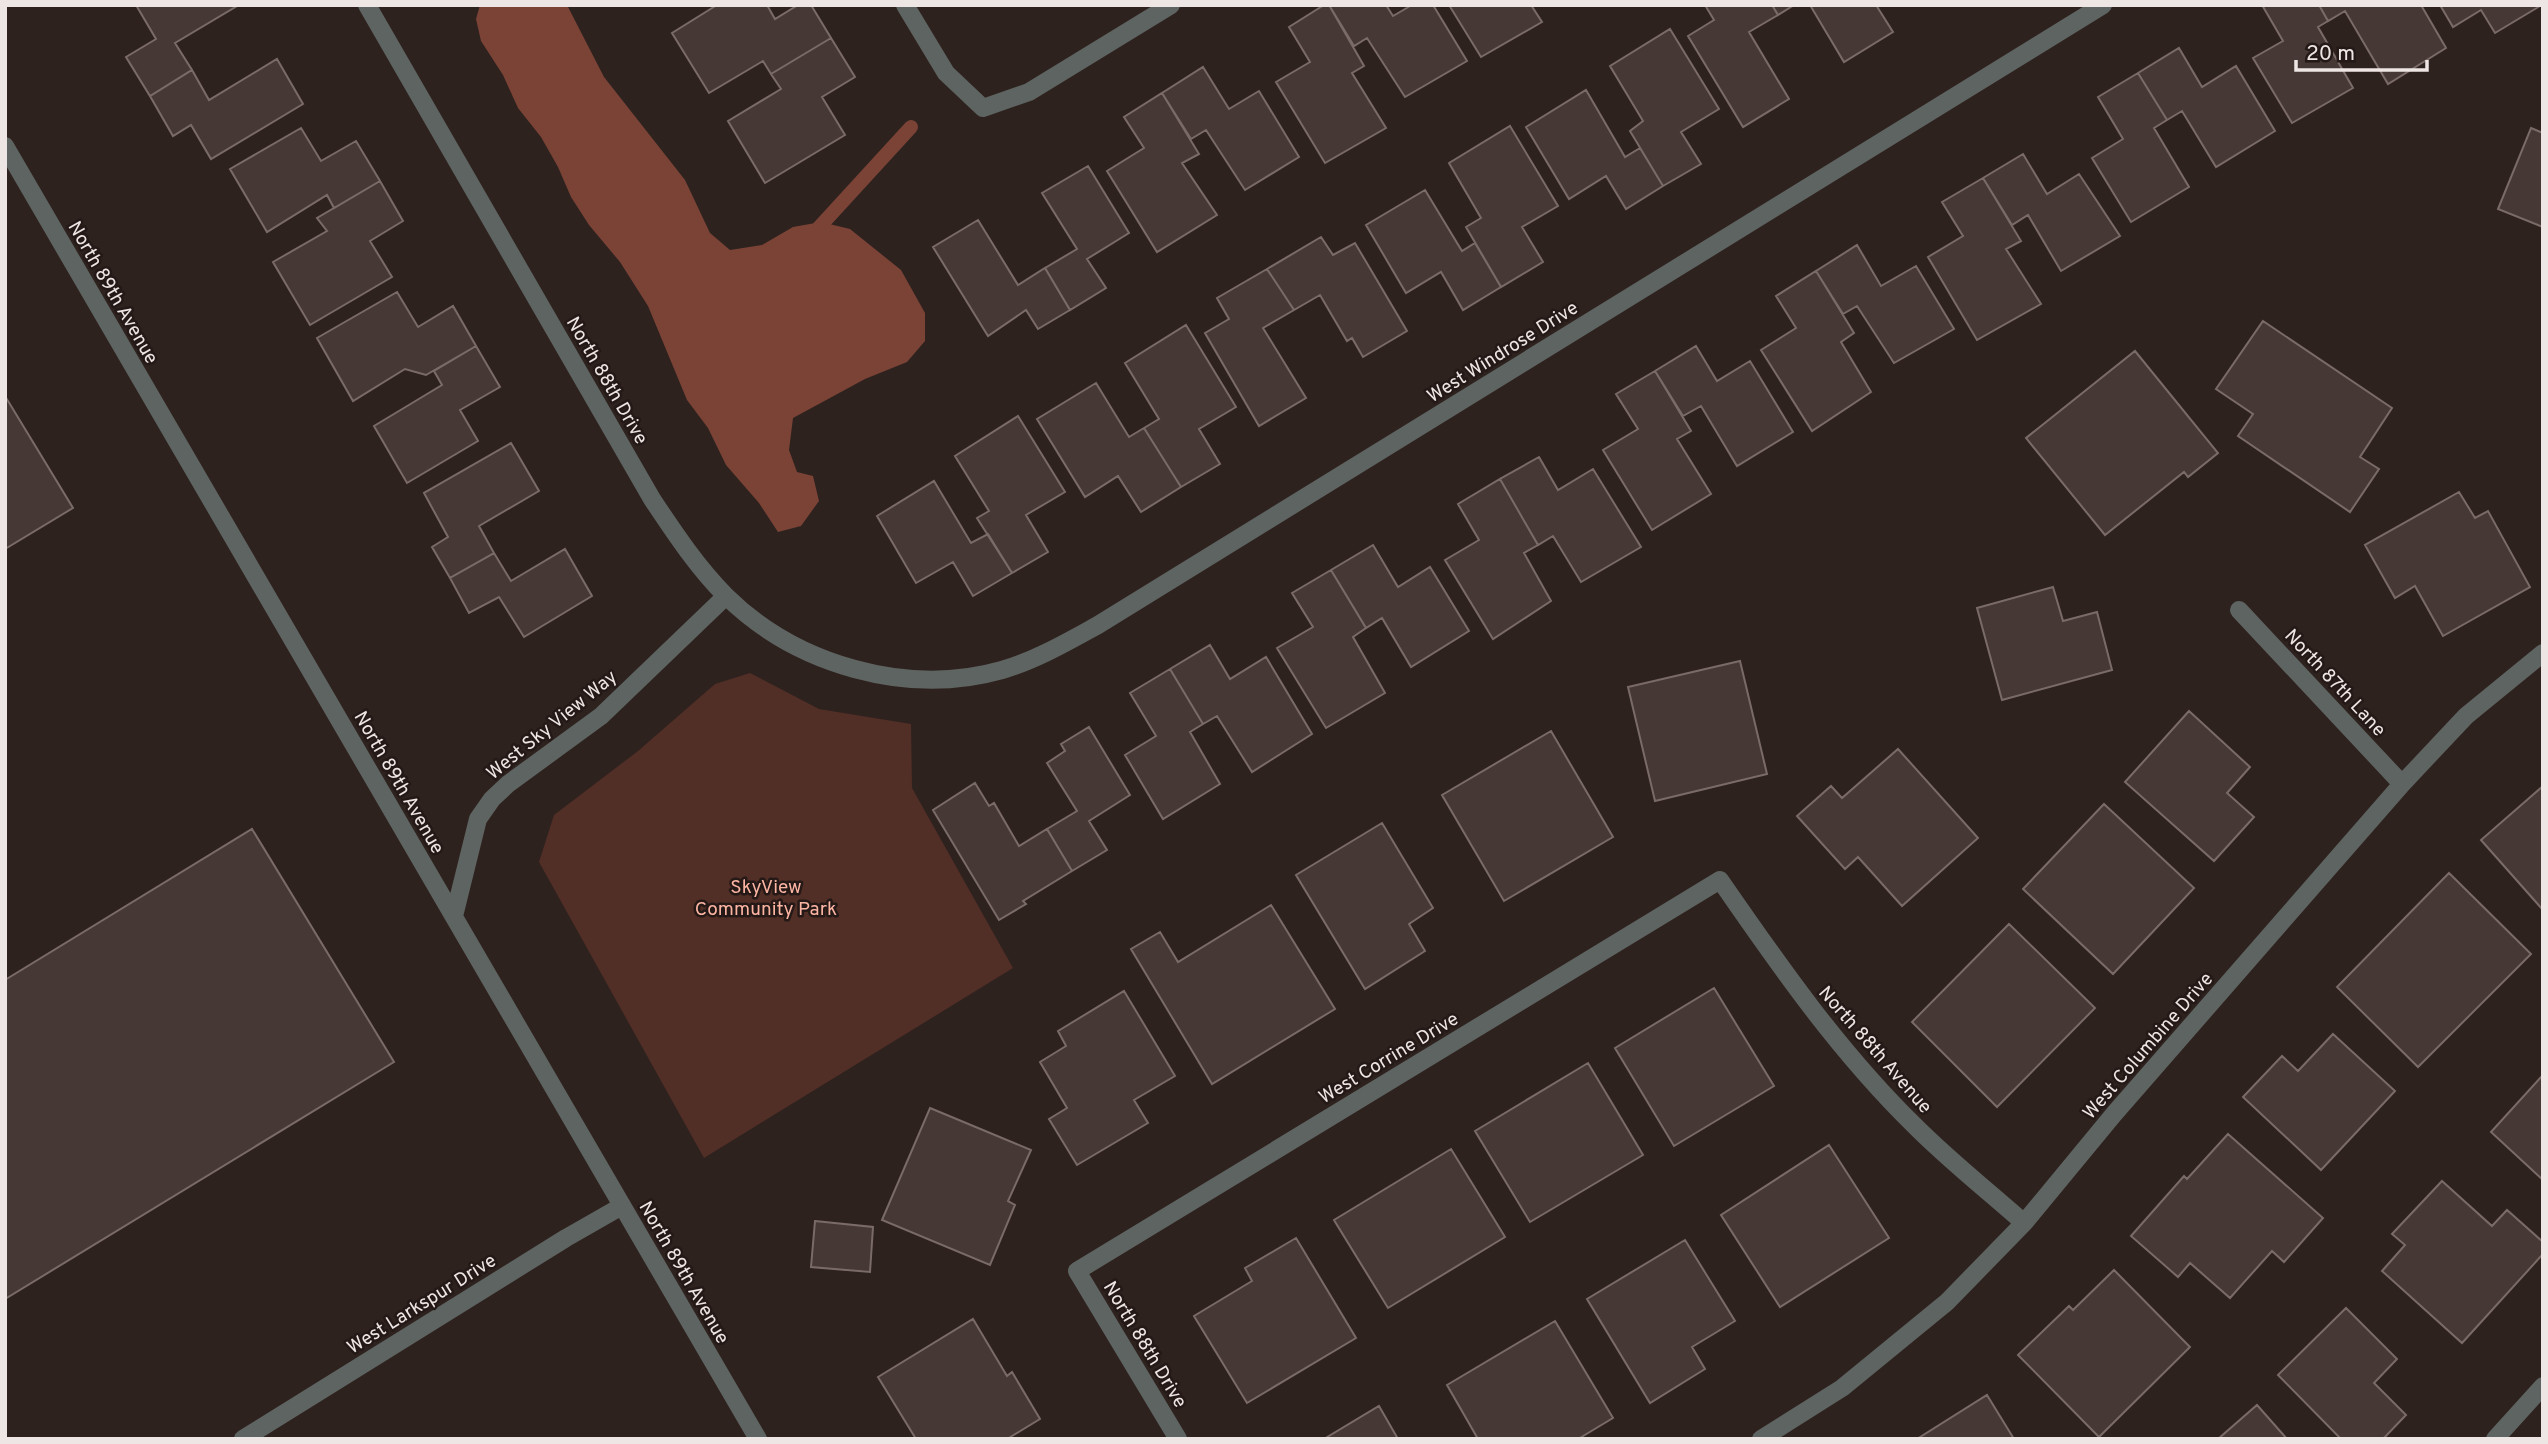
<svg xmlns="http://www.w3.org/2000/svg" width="2548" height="1444" viewBox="0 0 2548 1444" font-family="Overpass,sans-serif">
  <rect width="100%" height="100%" fill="#2e221f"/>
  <path fill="#512e26" d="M750,673L819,709L911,724L912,788L1013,968L704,1158L539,862L554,815L638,751L715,684Z"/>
  <path fill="#7a4336" d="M480,5H567L604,77L685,180L710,233L730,250L762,245L793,227L821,222L850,229L901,270L925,313V341L907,362L865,379L793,418L789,450L797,472L813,476L819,501L801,526L778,532L759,503L726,465L708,428L687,400L648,306L620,262L589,225L571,197L558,167L541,137L518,108L503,75L481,41L476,19Z"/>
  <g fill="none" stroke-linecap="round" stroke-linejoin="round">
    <path stroke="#7a4336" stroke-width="14" d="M813,234L911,127"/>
  </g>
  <path fill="#453835" stroke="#7a6b68" stroke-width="2" d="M136,5H236L237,6L175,43L192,70L150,96L126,57L156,39Z
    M717,5H767L775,19L798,5H811L831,38L771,74L763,61L709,93L672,33Z
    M1324,5H1329L1364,66L1352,73L1386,128L1325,163L1276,82L1310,62L1289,27Z
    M1329,5H1386L1393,16L1412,5H1433L1467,61L1405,97L1367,38L1354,46Z
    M1449,5H1531L1542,22L1481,57Z
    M1705,5H1772L1778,15L1749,32L1789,99L1743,127L1688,36L1714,20Z
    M1772,5H1794L1778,15Z
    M1810,5H1876L1893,32L1844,62Z
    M2262,5H2319L2328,21L2318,27L2353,88L2292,123L2253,58L2283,41Z
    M2319,5H2421L2446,48L2388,84L2345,11L2328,21Z
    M2440,5H2540V6L2495,33L2481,10L2453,27Z
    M1670,29L1719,109L1681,132L1701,164L1663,186L1630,131L1643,121L1610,66Z
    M831,38L855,77L822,97L845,135L765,183L728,121L781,89L771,74Z
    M2179,48L2202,87L2236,66L2275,131L2216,167L2182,111L2167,120L2138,73Z
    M277,59L303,104L211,159L191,125L173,136L150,96L192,70L209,100Z
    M1203,67L1229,109L1259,91L1299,157L1245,190L1206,130L1191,139L1162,93Z
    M2138,73L2167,120L2154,128L2189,187L2131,222L2092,158L2123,139L2098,97Z
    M1586,90L1625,157L1640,148L1663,186L1626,209L1606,176L1569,199L1526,127Z
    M1162,93L1199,154L1182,163L1217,215L1157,252L1107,171L1144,148L1124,117Z
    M1510,126L1558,206L1522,227L1543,262L1501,287L1466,227L1481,218L1449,163Z
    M301,128L321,161L356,141L380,181L334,208L327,195L267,232L230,169Z
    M2531,128L2543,133V227L2498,209Z
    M2023,154L2047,194L2079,174L2120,236L2061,271L2028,215L2012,225L1983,178Z
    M1088,166L1129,233L1087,259L1106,288L1070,310L1045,268L1077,249L1042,193Z
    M1983,178L2021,241L2006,249L2041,304L1977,340L1928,257L1963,236L1942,202Z
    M380,181L403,221L370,241L392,277L310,325L273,262L327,231L317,218Z
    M1425,190L1462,251L1475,243L1501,287L1463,310L1441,272L1406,293L1366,225Z
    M978,220L1018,285L1045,268L1070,310L1038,329L1026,310L988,336L933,247Z
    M1321,237L1333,255L1355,243L1407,331L1363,357L1352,338L1347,341L1320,295L1294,310L1267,269Z
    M1857,245L1881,286L1916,266L1954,329L1894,363L1857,306L1843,314L1816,271Z
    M1267,269L1294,310L1263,328L1306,398L1259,426L1205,333L1229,319L1217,298Z
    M1816,271L1854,333L1841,342L1871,392L1812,431L1761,350L1796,328L1776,296Z
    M397,292L418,327L453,306L476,346L426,375L405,369L353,401L317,338Z
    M2263,321L2392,408L2360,457L2379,469L2350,512L2238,436L2253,414L2216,389Z
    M1186,325L1236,407L1199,429L1220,464L1181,487L1144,428L1159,419L1125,363Z
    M476,346L500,387L460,410L478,441L407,483L374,426L442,385L434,371Z
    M1696,346L1717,381L1750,361L1793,432L1737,466L1701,406L1683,416L1655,371Z
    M2135,351L2218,453L2188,477L2184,472L2105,535L2026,438Z
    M1655,371L1691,431L1677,439L1711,494L1652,530L1603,450L1638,429L1616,394Z
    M1096,383L1129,437L1144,428L1181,487L1141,512L1118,476L1085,497L1037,419Z
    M5,396L73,508L5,549Z
    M1018,416L1065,492L1026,515L1048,552L1012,573L977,518L989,511L955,456Z
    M511,443L539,491L479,526L494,553L450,578L432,547L448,537L424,493Z
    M1539,457L1558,490L1593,469L1641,547L1581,582L1553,536L1538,545L1500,479Z
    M1500,479L1538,545L1524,553L1551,601L1493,639L1445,560L1479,540L1458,504Z
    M934,481L971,543L988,534L1012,573L973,596L953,562L916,583L877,516Z
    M2459,492L2475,518L2488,511L2530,587L2443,636L2415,586L2395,598L2365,545Z
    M1373,545L1398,587L1430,567L1469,631L1411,667L1382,618L1366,628L1331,570Z
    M565,549L592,596L524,637L499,597L469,613L450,578L494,553L511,581Z
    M1331,570L1366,628L1353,637L1385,693L1326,728L1277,648L1313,627L1292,593Z
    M2053,587L2063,621L2097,612L2112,670L2002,700L1977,608Z
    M1210,645L1230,679L1266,657L1312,734L1252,772L1217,716L1203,724L1170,669Z
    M1740,661L1767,774L1655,801L1628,687Z
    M1170,669L1203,724L1190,732L1220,784L1163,819L1125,755L1156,736L1130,693Z
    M2189,711L2250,767L2227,793L2254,817L2214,861L2125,782Z
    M1089,727L1130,795L1089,821L1107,850L1072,871L1047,829L1077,811L1047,763L1065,751L1061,744Z
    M1551,731L1613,837L1504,901L1442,795Z
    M1898,749L1978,838L1902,906L1858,857L1845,869L1797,816L1831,786L1842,798Z
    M975,783L989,806L994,803L1019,846L1047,829L1072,871L1023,901L1026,904L999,920L933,810Z
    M2543,786V910L2481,840Z
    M2104,804L2194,888L2113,974L2023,889Z
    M1382,823L1433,908L1409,924L1425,951L1365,989L1296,875Z
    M252,829L394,1062L5,1299V980Z
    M2449,873L2531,954L2418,1067L2337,987Z
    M1271,905L1335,1009L1212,1084L1131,949L1160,932L1178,962Z
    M2009,924L2095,1008L1997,1107L1912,1022Z
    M1714,988L1774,1086L1674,1146L1615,1048Z
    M1124,991L1175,1076L1134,1100L1148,1123L1077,1165L1049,1119L1067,1108L1040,1062L1066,1046L1058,1031Z
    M2333,1034L2395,1091L2321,1170L2243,1097L2282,1056L2298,1071Z
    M1588,1063L1643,1155L1530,1222L1475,1131Z
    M2543,1075V1180L2491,1132Z
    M930,1108L1031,1150L1008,1201L1015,1205L990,1265L882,1220Z
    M2228,1134L2323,1218L2284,1262L2272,1251L2230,1298L2190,1263L2178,1277L2131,1236L2184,1176L2187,1179Z
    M1829,1145L1889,1238L1780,1307L1721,1215Z
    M1451,1149L1505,1237L1388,1308L1334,1220Z
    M2442,1181L2492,1226L2507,1210L2543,1242V1254L2462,1343L2382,1271L2405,1245L2392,1234Z
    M815,1221L873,1227L870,1272L811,1267Z
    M1296,1238L1356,1338L1247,1403L1194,1316L1252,1281L1245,1268Z
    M1685,1240L1735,1321L1692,1347L1705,1369L1650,1403L1587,1299Z
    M2114,1270L2190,1347L2099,1437L2018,1355L2069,1306L2073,1310Z
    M2346,1308L2397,1359L2374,1383L2406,1415L2383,1439H2341L2278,1375Z
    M973,1319L1007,1376L1012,1372L1040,1419L1007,1439H916L878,1377Z
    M1555,1321L1613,1418L1578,1439H1478L1447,1385Z
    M1987,1395L2014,1439H1917Z
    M2257,1405L2287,1439H2218Z
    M1379,1406L1398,1439H1324Z"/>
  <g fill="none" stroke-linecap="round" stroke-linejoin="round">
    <path stroke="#5e6461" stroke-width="18" d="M367,5L652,499C674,532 697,567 726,596C796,665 907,697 1002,670C1036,660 1067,642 1098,625L2103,5
      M905,5L946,73L983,108L1029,92L1171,5
      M5,146L758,1439
      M2239,610L2402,784
      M454,916L478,819L492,799L508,784L601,716L726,596
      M243,1439L566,1238L622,1206
      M1178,1439L1077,1271L1720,880C1780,967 1840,1053 1916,1127C1950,1161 1988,1191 2024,1223
      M1761,1439L1842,1388L1947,1302L2024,1223L2114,1114L2402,784L2466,716L2543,653
      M2495,1439L2543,1386"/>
  </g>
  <g text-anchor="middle" stroke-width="5" stroke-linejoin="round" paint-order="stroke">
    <g font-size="19" fill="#eee6e4" stroke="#241916">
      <text transform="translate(114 292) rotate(60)" y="7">North 89th Avenue</text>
      <text transform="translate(1502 351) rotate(-32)" y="7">West Windrose Drive</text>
      <text transform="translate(608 380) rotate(60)" y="7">North 88th Drive</text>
      <text transform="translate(2336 682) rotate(47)" y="7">North 87th Lane</text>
      <text transform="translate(551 724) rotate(-39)" y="7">West Sky View Way</text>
      <text transform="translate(400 782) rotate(60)" y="7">North 89th Avenue</text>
      <text transform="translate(2147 1045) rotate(-49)" y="7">West Columbine Drive</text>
      <text transform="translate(1876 1049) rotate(49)" y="7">North 88th Avenue</text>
      <text transform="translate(1388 1057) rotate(-31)" y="7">West Corrine Drive</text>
      <text transform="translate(685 1272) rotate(60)" y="7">North 89th Avenue</text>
      <text transform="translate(421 1303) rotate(-32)" y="7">West Larkspur Drive</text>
      <text transform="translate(1146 1344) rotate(59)" y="7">North 88th Drive</text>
    </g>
    <g font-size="19" fill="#fcb4a3" stroke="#241916">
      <text x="766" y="893">SkyView<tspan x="766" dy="22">Community Park</tspan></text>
    </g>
  </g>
  <rect width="2548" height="1444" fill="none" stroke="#eee6e4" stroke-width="14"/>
  <path d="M2296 60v10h131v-10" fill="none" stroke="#eee6e4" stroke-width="3.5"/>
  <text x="2306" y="60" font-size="21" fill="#eee6e4" stroke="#241916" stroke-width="5" paint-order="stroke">20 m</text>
</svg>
